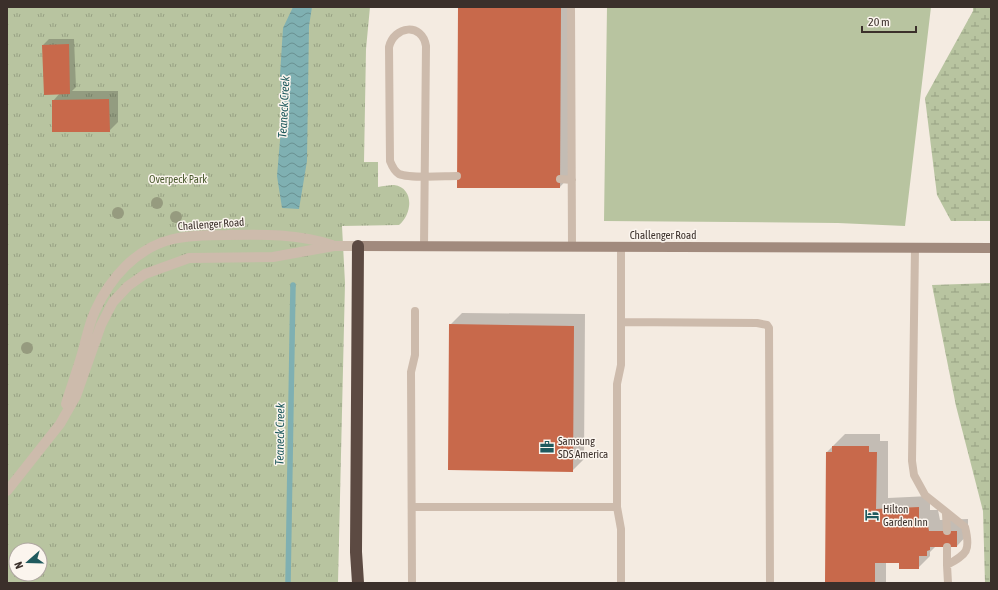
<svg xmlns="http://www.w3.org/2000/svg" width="998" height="590" viewBox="0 0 998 590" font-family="'Asap Condensed',sans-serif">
  <defs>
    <pattern id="wetland-marsh" width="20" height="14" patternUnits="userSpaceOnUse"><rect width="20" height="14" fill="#b8c4a0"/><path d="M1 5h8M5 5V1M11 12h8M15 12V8" fill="none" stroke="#97a083"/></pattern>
    <pattern id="park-tufts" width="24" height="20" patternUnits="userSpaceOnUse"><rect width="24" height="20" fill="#b8c4a0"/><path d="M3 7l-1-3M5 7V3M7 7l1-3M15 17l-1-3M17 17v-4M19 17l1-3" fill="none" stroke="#97a083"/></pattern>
    <pattern id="water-waves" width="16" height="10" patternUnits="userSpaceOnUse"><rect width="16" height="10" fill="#7fb0b2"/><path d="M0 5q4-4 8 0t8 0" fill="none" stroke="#699091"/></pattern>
  </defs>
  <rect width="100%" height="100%" fill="#f4ebe1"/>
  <path fill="#b8c4a0" d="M607,7H931L905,226L838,223L604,221Z"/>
  <path fill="url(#wetland-marsh)" d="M973,7H991V221H951L937,195L925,98L973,11Z
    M991,283V583H985L983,511L956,406L932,285Z"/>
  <path fill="url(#park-tufts)" fill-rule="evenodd" d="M7,7H370L366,49L364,162H378V187C383,186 389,185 394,185C415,188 412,215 399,225L342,226L345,283L338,583H7ZM16,550H40V574H16Z"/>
  <path fill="url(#water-waves)" d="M293,7H312L309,26L307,161L299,209L282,208L277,176L282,117L280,75L283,28Z"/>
  <path fill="#0003" d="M459,7H572L571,175L560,187Z
    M49,39H74L76,87L72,91H118V122L109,131L53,101L60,93L43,45Z
    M462,313L585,314L584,459L572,471L450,325Z
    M845,434H880V441H888V498L930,496V510H938L940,520L968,519V534L957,546H936L930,552V556L918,568L900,562H886V583H827V452Z"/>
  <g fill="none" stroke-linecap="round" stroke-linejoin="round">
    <path stroke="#7fb0b2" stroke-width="5.5" d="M288,583L293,285"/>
  </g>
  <path fill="#c8694b" d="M458,7H561L560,188H457Z
    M69,44L70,94L44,95L42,45Z
    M109,99L110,132H52V100Z
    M449,324L574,326L573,472L448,470Z
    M832,446H869V452H877L876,509L919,507V521H927L929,531H957V547H930V550L927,551V556H919V569H899V563H875V583H825L826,452H832Z"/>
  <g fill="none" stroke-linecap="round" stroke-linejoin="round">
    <path stroke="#cdbbac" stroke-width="8" d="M571,7L572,247
      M560,179L572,180
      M424,246C425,179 425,113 426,46C422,22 394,26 389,47L390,161C392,166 394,171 399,174C410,179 444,176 457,176
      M621,247V365L617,384V507L621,529V583
      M915,248L912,461L914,475L925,495L965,527C971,551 967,554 947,565L948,583
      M621,322L757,323L767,325L769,328L770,583
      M412,507H617
      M946,514L947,531
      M947,547V565
      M412,583L411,372L415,355V311"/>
    <path stroke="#cdbbac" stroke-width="10" d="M66,404C71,387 77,371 82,354C86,340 89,324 95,311C110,278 136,248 173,239C191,235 209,235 227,235C263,234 299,234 332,245
      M7,491L60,424L76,396L101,325L113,302L128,286L145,274L189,258L273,257L334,246H358"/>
    <path stroke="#a18a7d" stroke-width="10" d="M358,246L991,248"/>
    <path stroke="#5c4a42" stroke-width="12" d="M358,583L356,552L358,246"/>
  </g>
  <g fill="#969b7f">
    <circle cx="157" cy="203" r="6"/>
    <circle cx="118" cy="213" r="6"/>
    <circle cx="176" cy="217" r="6"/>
    <circle cx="27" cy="348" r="6"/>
  </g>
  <defs>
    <symbol id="office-bare" viewBox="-9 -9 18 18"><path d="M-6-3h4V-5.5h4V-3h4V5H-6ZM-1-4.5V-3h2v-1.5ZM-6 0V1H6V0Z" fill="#1f5a5e" stroke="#fbf5ee" stroke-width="2.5" paint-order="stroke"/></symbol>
    <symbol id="hotel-bare" viewBox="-9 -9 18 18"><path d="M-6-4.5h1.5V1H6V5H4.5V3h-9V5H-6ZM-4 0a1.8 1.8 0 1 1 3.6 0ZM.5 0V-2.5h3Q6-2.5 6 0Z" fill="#1f5a5e" stroke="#fbf5ee" stroke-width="2.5" paint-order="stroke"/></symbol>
  </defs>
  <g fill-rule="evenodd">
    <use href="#office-bare" x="537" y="437" width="20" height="20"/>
    <use href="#hotel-bare" x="862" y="505" width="20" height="20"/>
  </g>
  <g text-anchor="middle" stroke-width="3" stroke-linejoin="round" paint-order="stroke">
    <g font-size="11" fill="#4a5a2e" stroke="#fbf5ee">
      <text x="178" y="183">Overpeck Park</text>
    </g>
    <g font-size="11" fill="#3b302b" stroke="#fbf5ee">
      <text transform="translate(211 224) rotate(-4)" y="4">Challenger Road</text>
      <text x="663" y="239">Challenger Road</text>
    </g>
    <g font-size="11" fill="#3b302b" stroke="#fbf5ee" text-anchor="start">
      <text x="558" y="445">Samsung<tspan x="558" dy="13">SDS America</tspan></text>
      <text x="883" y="513">Hilton<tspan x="883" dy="13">Garden Inn</tspan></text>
    </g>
    <g font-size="12" font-style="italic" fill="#1f5a5e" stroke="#fbf5ee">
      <text transform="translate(284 107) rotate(-87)" y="4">Teaneck Creek</text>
      <text transform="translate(280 434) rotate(-89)" y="4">Teaneck Creek</text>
    </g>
  </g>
  <rect width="998" height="590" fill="none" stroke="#3b302b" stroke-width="16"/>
  <g transform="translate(28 562) rotate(250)"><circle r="19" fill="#fbf5ee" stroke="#aea6a0"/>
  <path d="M0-3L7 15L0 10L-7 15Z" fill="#1f5a5e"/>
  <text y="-6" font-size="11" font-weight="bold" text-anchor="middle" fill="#3b302b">N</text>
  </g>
  <path d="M862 26v6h54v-6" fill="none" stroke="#3b302b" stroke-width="2"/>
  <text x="868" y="26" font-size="12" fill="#3b302b" stroke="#fbf5ee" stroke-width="3" paint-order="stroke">20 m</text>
</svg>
